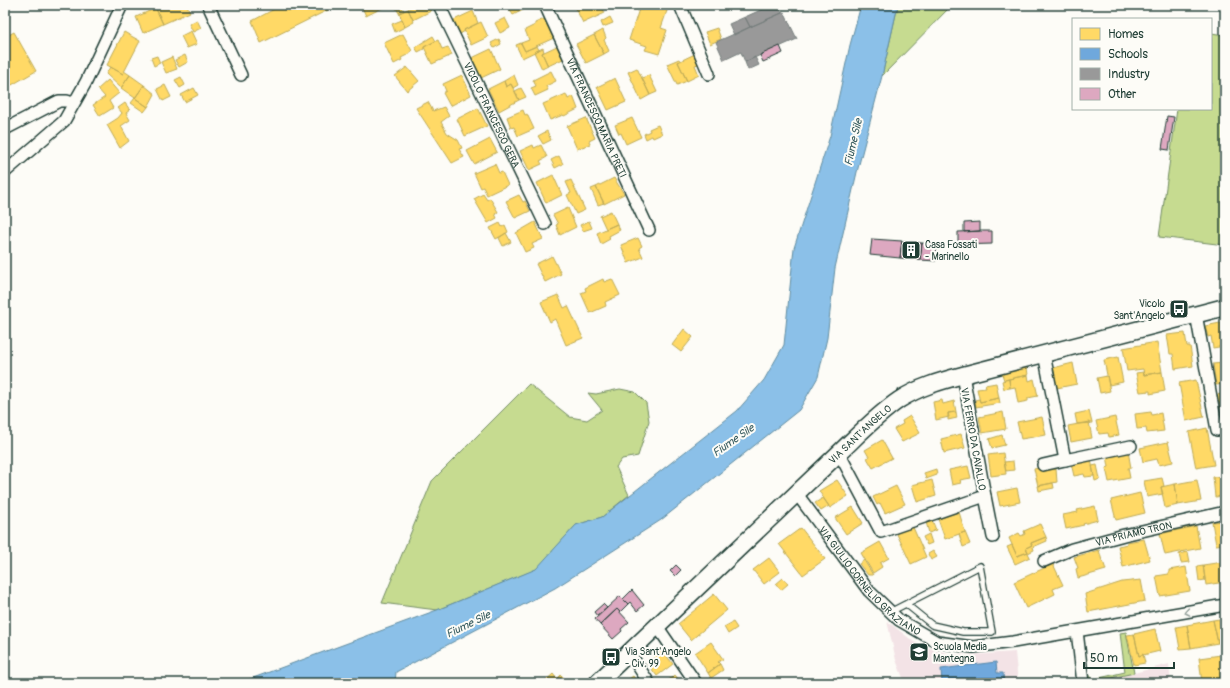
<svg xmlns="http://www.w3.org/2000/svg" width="1230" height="688" viewBox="0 0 1230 688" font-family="Pangolin,sans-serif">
  <rect width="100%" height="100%" fill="#fdfcf7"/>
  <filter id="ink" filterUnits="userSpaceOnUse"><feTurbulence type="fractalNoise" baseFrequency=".025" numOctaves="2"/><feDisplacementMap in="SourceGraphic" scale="8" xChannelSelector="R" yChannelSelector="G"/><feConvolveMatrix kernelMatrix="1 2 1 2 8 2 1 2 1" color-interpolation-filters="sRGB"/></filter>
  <g filter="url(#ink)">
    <path fill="#f3e3e6" d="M887,621L914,642L926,647L950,654L969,655L1015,652L1018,683H905L896,660Z
      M1169,664L1171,683H1090L1134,673Z"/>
    <path fill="#c6db90" stroke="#728c62" d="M898,5H952L882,76Z
      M1211,33L1225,35V245L1159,237L1177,109H1211Z
      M529,384L570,417L587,420L602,410L588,393L596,394L620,389L635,392L646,403L649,421L638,456L622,459L616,467L629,495L602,517L576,525L537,569L437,610L382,603L432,481Z
      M1126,632L1134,673L1088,683L1087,675H1090L1091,680L1125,672L1120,633Z"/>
    <path fill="#8bc0e8" stroke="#608ca0" d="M861,5H898L882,76L857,172L835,268L827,338L818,377L799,410L661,520L555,588L396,672L395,683H242L245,681L437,610L536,569L576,525L602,517L737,411L764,380L784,345L794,248L830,136L850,45Z"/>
    <path fill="#ffd966" stroke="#bcaa57" d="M159,5H187L190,12L163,24L155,7Z
      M282,5H325L328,10L261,43L252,21Z
      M361,5H385L386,6L366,16Z
      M396,5H401L404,11L399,13L395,6Z
      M415,5H428L431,11L413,20L408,9Z
      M507,5H533L513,15Z
      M574,5H601L605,13L583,23Z
      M644,5H669L661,28L667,30L659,54L645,50L647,46L629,40L639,9L642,10Z
      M156,8L163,24L143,33L136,17Z
      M408,9L414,22L405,27L399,13Z
      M473,11L478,23L464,30L465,31L460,34L454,20Z
      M610,17L613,23L603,27L601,22Z
      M505,18L510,28L500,33L495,23Z
      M544,19L554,38L525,51L521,43L529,40L525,30L535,25V23Z
      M197,20L201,28L193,32L189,24Z
      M402,20L405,27L395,32L392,24Z
      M481,22L488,37L471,45L464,30Z
      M717,28L721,39L710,44L705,32Z
      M603,30L606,38L604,40L609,51L604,54L594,35Z
      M191,31L197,44L187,48L181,36Z
      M14,32L36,71L10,86L5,77V37Z
      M124,32L140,41L123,74L107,65Z
      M403,34L412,51L409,53V54L401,58L402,60L394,64L384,43Z
      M594,35L604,54L586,63L576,44Z
      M433,36L436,41L424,47V49L418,52L415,47Z
      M499,39L501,44L494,48L491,43Z
      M438,40L442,49L448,47L452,55L432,64L424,47Z
      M521,43L525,51L537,46L539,50L522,58L516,45Z
      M557,46L563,59L548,66L542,53Z
      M543,48L544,52L542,53L548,66L542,69L534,52Z
      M491,49L500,69L481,78L472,58Z
      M697,53L701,63L695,65L699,75L687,81L678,62Z
      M185,55L188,62L179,67L175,60Z
      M157,56L160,63L154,66L151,58Z
      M172,57L177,69L166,73L161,62Z
      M679,59L680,61L678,62L687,81L677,85L667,64Z
      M110,67L123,74L124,71L130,75L121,88L106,74Z
      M407,67L419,81L407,91L395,76Z
      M637,68L650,95L641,100L628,72Z
      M551,71L556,81L546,86L548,90L535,96L531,88L536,86L533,80Z
      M130,75L144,85L135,98L121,88Z
      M462,75L471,95L450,106L443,93L446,91L443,84Z
      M514,75L518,85L513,88L511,84L506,87L504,81Z
      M649,75L657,92L650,95L642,78Z
      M181,77L185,85L180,88L175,80Z
      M615,78L626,102L608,110L597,87Z
      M108,80L119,93L109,101L113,108L100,116L93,105L105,97L98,89Z
      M504,81L506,87L511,84L519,100L499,111L488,89Z
      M144,85L155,94L148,107L135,98Z
      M165,85L171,97L163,101L157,89Z
      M194,88L198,95L185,102L181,95Z
      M521,88L526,97L519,100L515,91Z
      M566,94L568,99L573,96L578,109L564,116L563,115L550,120L543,104Z
      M135,98L148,107L144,112L131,103Z
      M428,102L433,111L444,107L449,116L441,122L447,133L458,140L462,148L459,149L464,157L452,163L416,108Z
      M125,103L130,110L126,113L130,120L121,126L129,141L120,148L107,125L118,118L122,113L118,108Z
      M478,108L487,126L465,136L457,119Z
      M523,110L525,115L527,114L534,129L518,136L514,127L511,128L507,117Z
      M586,118L595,138L589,141L590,144L577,149L567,126Z
      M632,118L641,137L626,144L621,133L619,134L615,125Z
      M658,125L662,134L653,138L652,136L646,139L644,134L650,131L649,129Z
      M547,131L551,140L543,144L538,136Z
      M490,139L497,152L474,164L467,151Z
      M533,145L534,148L541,145L547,157L540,161L542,164L529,170L520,151Z
      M559,156L563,164L555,168L551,160Z
      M495,164L499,173L502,172L508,185L487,195L483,187L481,188L474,173Z
      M553,175L562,195L546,203L537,183Z
      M614,178L624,194L604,204L596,187Z
      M571,180L585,210L576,214L567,195L571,193L566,182Z
      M596,187L604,203L598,205L591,189Z
      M483,194L487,200L490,198L498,212L495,214L497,218L488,223L474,199Z
      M519,195L523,202L525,201L530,211L515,218L506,201Z
      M568,208L576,227L560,235L556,225L558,224L553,215Z
      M611,211L617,224L606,229L600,216Z
      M589,221L592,228L583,231L580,225Z
      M535,222L543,239L532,244L534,248L525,252L516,233Z
      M500,223L502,227L505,225L508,232L496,239L490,228Z
      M617,224L620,230L609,236L610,239L601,244L597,233Z
      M506,233L511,242L503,246L499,238Z
      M638,238L642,246L639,248L643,257L628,263L621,245Z
      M552,256L561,274L545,282L536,264Z
      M603,279L604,282L612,279L620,295L605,302L606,306L590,313L581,293L586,291L585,288Z
      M558,295L564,308L568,306L583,338L566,345L555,319L550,322L541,302Z
      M1225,322V346L1213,348L1211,336L1208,337L1205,326Z
      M684,329L693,337L681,352L672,345Z
      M1185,333L1187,346H1190L1193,366L1175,369L1173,354H1170L1167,335Z
      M1157,342L1162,372L1144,375L1143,369L1127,371L1123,348Z
      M1118,357L1123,382L1109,385L1104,360Z
      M1221,358H1225V384L1216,385L1213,364L1222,363Z
      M1073,363L1077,384L1057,388L1053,368Z
      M1027,368L1028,375L1004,380L1002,374Z
      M1143,372L1144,375L1162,372L1165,391L1150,394V391L1140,392L1136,373Z
      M1028,375L1029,381L1034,379L1038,396L1028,398V401L1018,403L1015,387L1010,388L1009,379Z
      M1107,376L1110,391L1100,393L1097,378Z
      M1009,379L1010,388L1004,389L1002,381Z
      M1196,380L1204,417L1186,421L1179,383Z
      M996,383L999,398L980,402L977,389L986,388L985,385Z
      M1225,393V415L1224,408H1221L1220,403H1218L1217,395Z
      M999,398L1000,403L976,407L975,400L979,399L980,402Z
      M942,400L943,404L954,401L956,412L948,413L949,417L936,420L933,402Z
      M1089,411L1092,423L1077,424L1075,414Z
      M956,412L957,418L948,420V413Z
      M1003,412L1006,429L982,433L979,417Z
      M1151,412L1152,415L1161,413L1164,431L1147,433L1146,428L1137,429L1135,414Z
      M910,416L920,433L902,442L894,429L903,424L902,421Z
      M1042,417L1046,435L1021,439L1017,422Z
      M1115,417L1119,435L1109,437L1108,433L1099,434L1096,421Z
      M1089,422L1092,438L1071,442L1068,426Z
      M1207,428L1214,465L1196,468L1189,432Z
      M961,434L965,448L944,453L941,439Z
      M1002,435L1005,445L992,448L989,439Z
      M882,440L892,458L873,468L867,458L869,457L865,450Z
      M1168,442L1173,462L1159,465L1157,459L1143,462L1140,448Z
      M1128,451L1131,468H1128L1130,478L1109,482L1106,468L1109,467L1107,456L1114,455L1113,453Z
      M1003,453L1006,474L991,476L988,455Z
      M1091,459L1094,476L1085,477L1084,474L1074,476L1071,463Z
      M1013,461L1014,470L1006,471L1004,462Z
      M1053,465L1054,469H1056L1057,482L1038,486L1034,469Z
      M1097,465L1100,479L1095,481L1092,466Z
      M968,466L971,478L960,480L961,483L952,485L949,470Z
      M936,469L937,475L926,479L924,473Z
      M1224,476H1225V496L1215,497L1213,477Z
      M1162,478L1164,486L1161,487L1163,494L1147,497L1144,481Z
      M837,480L848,496L830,508L819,491Z
      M932,480L936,496L917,502L912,485Z
      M1197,480L1201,501L1178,505L1175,484Z
      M1053,483L1054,488L1039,491L1038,486Z
      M1175,484L1178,505L1165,508L1161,487Z
      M896,486L905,504L885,513L880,503L877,505L873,497Z
      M1017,488L1020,502L1000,506L997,492Z
      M1140,493L1145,513L1116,520L1111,500Z
      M823,498L829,506L821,511L815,503Z
      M1095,506L1098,520L1083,524L1084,525L1066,529L1063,515L1078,512L1077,510Z
      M853,507L863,523L846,534L835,518Z
      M959,512L965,532L945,539L938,519Z
      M932,520L936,530L929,533L926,522Z
      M1225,521V544L1216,545L1212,522Z
      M1040,524L1046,537L1031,543L1032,545L1026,548L1028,552L1017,556L1009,538L1019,533L1021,536L1025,534L1024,531Z
      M912,525L926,557L911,564L896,532Z
      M1196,526L1200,548L1165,555L1160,534Z
      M801,528L825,559L803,575L779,544Z
      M965,532L970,544L963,547L959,534Z
      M929,534L932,543L927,545L923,537Z
      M1046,537L1047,541L1033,547L1034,550L1028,553L1030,557L1015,564L1007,547L1012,545L1017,556L1028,552L1026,548L1032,545L1031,543Z
      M1144,539L1150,560L1123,567L1118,546L1127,544V542Z
      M880,542L889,558L880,563L882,567L873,573L861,553Z
      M1099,550L1102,561H1103L1106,570L1078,578L1076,569L1078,568L1074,557Z
      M933,551L937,557L931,560L928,554Z
      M1188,552L1190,562L1181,563L1179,554Z
      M769,558L780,572L764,584L753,570Z
      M864,560L873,575H868L859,564Z
      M1223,562L1225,563V582L1206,585L1203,565Z
      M1053,564L1063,585L1053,589L1055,594L1026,608L1014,582Z
      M1203,565L1205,580L1199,581L1197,566Z
      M1186,567L1190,591L1160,596L1156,576L1169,574V570Z
      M783,578L788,584L781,590L776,584Z
      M1141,580L1145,601L1088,612L1085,594L1122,582Z
      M714,594L727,610L691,640L678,624Z
      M1219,619L1223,642L1218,643L1213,620Z
      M1213,620L1218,643L1191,648L1187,625Z
      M733,622L737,628L728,634L724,627Z
      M1187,625L1191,648L1180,649L1176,627Z
      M1155,629L1160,651L1139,656L1134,634Z
      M1134,634L1139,656L1143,654L1145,663L1134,665L1127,635Z
      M711,642L723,659L718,662L720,664L708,673L695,653Z
      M661,649L673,664L657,676L647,663L655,657L653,655Z
      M1221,655L1224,680L1202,683L1199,658Z
      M720,664L723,670L711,678L708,673Z
      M553,674L557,679L561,675L566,680L564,683H543Z
      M675,675L679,680L676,683H665Z
      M633,676L638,683H624Z"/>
    <path fill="#6fa8dc" stroke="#5788aa" d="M996,662L997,673H1003L1004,683H942L941,669Z"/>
    <path fill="#999" stroke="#747d7b" d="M772,5H778L782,13L750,27L745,17Z
      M784,12L797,39L745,62L741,52L724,60L716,42Z
      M745,17L750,27L734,35L729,24Z
      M755,57L759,65L748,70L745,62Z"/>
    <path fill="#dda8c0" stroke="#1f3d34" d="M780,46L783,53L763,62L760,55Z
      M1167,116L1174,117L1169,150L1162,149Z
      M980,222V231L964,232V223Z
      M980,231H992V244L958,245V232Z
      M872,239L902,241L900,258L870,255Z
      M902,241L922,243L920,260L900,258Z
      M922,243L937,244L936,261L920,260Z
      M676,565L681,570L675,576L670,571Z
      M632,590L644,605L637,611L630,602L628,604L623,599Z
      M620,596L628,604L620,612L617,609L600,625L595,619Z
      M603,604L607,608L597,616L594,612Z
      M617,609L629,622L621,629L622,631L613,639L600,625Z"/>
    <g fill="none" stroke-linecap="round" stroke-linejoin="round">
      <defs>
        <path id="lane" d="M890,612L980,566L992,632H963L932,625L906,604"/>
        <g id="street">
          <path d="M208,5L241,75"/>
          <path id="s1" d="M439,5L545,224"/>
          <path id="s2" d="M545,5L649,230"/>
          <path d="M680,5L709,74"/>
          <path d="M5,129L59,101H67L73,104"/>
          <path d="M5,172L64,121L86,82L122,5"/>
          <path d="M1196,314L1217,430"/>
          <path d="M1044,354L1065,460L1131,446"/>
          <path d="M839,453L881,532L985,496L963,375"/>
          <path d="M1043,465L1065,460"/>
          <path id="s3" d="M797,494L869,591L899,620L937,642L973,647L1013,642L1225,605"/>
          <path d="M985,496L993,537"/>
          <path id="s4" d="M1044,561L1072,549L1124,535L1225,512"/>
          <path d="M657,626L696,683"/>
          <path d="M1077,631L1083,683"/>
          <path d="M629,652L649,683"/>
        </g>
        <g id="secondary">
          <path id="s5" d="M597,683L839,453C858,435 877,415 899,400C919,387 941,381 963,375L1225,307"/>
        </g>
      </defs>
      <use href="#lane" stroke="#1f3d34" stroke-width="8"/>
      <use href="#street" stroke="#1f3d34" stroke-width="14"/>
      <use href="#secondary" stroke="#1f3d34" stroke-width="19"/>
      <use href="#lane" stroke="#fdfcf7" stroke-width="5.5"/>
      <use href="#street" stroke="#fdfcf7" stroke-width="11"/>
      <use href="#secondary" stroke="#fdfcf7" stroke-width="16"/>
    </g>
    <defs><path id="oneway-chevron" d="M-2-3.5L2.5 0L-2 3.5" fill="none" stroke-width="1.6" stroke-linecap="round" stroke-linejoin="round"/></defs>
    <use stroke="#8e9c96" href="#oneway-chevron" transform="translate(1187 612) rotate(170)"/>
  </g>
  <defs>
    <symbol id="building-square" viewBox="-11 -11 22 22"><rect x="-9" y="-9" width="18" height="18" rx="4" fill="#1f3d34" stroke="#fdfcf7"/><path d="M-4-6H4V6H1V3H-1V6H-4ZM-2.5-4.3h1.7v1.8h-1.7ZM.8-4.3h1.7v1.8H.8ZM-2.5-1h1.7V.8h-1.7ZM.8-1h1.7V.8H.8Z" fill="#fff"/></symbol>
    <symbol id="bus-square" viewBox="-11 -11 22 22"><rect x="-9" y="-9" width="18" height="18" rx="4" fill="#1f3d34" stroke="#fdfcf7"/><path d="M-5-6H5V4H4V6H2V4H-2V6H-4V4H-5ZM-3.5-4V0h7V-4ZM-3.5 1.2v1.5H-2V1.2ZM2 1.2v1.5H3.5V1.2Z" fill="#fff"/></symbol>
    <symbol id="school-square" viewBox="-11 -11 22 22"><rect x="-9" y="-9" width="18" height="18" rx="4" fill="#1f3d34" stroke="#fdfcf7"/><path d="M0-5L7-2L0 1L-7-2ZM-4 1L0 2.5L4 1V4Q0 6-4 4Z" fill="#fff"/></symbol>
  </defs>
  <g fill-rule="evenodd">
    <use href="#building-square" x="900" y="239" width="22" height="22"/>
    <use href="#bus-square" x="1168" y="298" width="22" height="22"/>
    <use href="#school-square" x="908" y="641" width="22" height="22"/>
    <use href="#bus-square" x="600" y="646" width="22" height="22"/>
  </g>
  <g text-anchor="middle" stroke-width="4" stroke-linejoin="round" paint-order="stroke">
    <g font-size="10" fill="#1f3d34" stroke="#fdfcf7">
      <text dy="4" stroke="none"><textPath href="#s1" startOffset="122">VICOLO FRANCESCO GERA</textPath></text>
      <text dy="4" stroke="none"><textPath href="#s2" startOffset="124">VIA FRANCESCO MARIA PRETI</textPath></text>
      <text dy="4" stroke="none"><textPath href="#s5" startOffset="362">VIA SANT'ANGELO</textPath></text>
      <text transform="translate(974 439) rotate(80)" y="4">VIA FERRO DA CAVALLO</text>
      <text dy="4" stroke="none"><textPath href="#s4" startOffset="94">VIA PRIAMO TRON</textPath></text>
      <text dy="4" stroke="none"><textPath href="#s3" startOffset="114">VIA GIULIO CORNELIO GRAZIANO</textPath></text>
    </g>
    <g font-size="10" fill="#1f3d34" stroke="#fdfcf7" text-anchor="start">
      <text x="925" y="248">Casa Fossati<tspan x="925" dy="12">- Marinello</tspan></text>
      <text x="1165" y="307" text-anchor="end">Vicolo<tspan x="1165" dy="12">Sant'Angelo</tspan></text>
      <text x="933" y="650">Scuola Media<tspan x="933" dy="12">Mantegna</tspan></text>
      <text x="625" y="655">Via Sant'Angelo<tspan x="625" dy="12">- Civ. 99</tspan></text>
    </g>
    <g font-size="11" font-style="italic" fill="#3a5e61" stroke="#fdfcf7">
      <text transform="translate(853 142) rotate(-77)" y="4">Fiume Sile</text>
      <text transform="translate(733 440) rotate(-35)" y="4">Fiume Sile</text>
      <text transform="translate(468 624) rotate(-26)" y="4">Fiume Sile</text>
    </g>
  </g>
  <rect width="1230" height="688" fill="none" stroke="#fdfcf7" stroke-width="20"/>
  <rect x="10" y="10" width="1210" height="668" fill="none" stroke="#1f3d34" stroke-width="1.5" filter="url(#ink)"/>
  <rect x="1072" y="18" width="140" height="92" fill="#fdfcf7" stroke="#a4b0a9"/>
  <rect x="1080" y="28" width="20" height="12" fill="#ffd966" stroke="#a4b0a9"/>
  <text x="1108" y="38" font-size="12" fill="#1f3d34">Homes</text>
  <rect x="1080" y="48" width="20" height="12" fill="#6fa8dc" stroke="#a4b0a9"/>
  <text x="1108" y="58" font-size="12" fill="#1f3d34">Schools</text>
  <rect x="1080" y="68" width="20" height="12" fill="#999999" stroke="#a4b0a9"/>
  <text x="1108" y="78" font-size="12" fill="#1f3d34">Industry</text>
  <rect x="1080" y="88" width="20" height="12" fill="#dda8c0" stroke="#a4b0a9"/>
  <text x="1108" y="98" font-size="12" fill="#1f3d34">Other</text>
  <path d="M1084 662v6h90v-6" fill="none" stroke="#1f3d34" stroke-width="2"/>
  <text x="1090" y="662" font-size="12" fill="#1f3d34" stroke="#fdfcf7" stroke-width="3" paint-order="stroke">50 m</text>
</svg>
